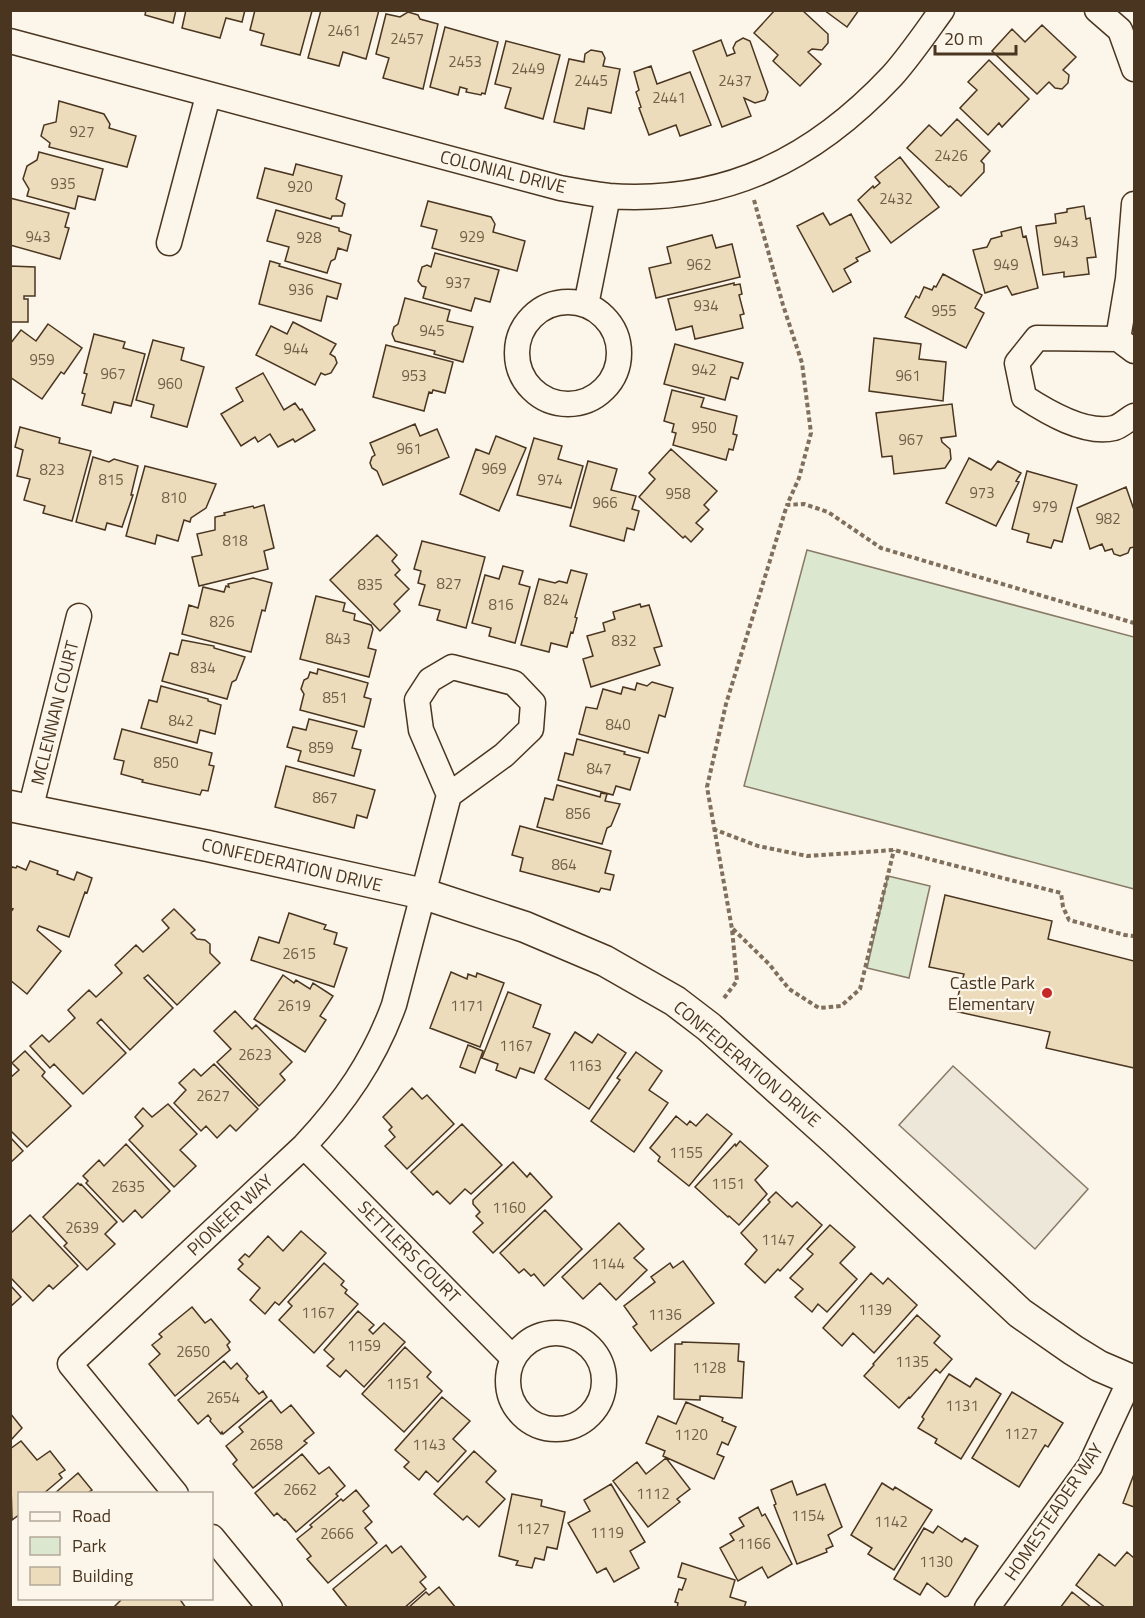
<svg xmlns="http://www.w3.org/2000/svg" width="1145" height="1618" viewBox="0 0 1145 1618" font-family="'Titillium Web',sans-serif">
  <rect width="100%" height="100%" fill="#fbf6e9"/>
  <path fill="#dce7d0" stroke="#887966" stroke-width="1.5" d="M807,550L1134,637V889L744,786Z
    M888,876L930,886L909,978L867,968Z"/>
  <path fill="#ede7d9" stroke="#887966" stroke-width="1.5" d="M953,1066L1088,1189L1035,1249L899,1125Z"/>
  <path fill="#ecdcbc" stroke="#4a3520" stroke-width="1.5" d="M146,10H176L173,23L145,15Z
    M186,10H245L242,22L226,18L220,38L182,28Z
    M255,10L312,11L300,55L261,45L264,34L250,30Z
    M321,10H379L366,59L343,52L339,66L308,58Z
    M775,10H802L828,34V43L822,50L812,49L808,52L821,64L800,86L773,61L778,55L754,33Z
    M824,10H859L847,27Z
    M408,12L418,15L420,19L438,24L423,89L383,78L389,58L376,54L386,14L400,17Z
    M1042,25L1076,57L1063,70L1069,75L1068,83L1062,89L1055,88L1049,82L1037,94L992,51L1012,29L1025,42Z
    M445,27L498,42L485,94L482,93L481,95L466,92L467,89L460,87L458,95L430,87Z
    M743,38L750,41L768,92L765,100L755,103L744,98L751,116L722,127L693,51L721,40L727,56L735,53L733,48L736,42Z
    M506,41L560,55L543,119L505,108L511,88L495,84Z
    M591,50L602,52L605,58L603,66L620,69L611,113L588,108L584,129L554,122L569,59L584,62L585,54Z
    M989,60L1029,99L1002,127L999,123L988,135L960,108L977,90L968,82Z
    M651,66L657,84L690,72L711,125L680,136L676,125L649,135L639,108L641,107L636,92L639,90L634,72Z
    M59,101L104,114L110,124L109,128L136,136L127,167L49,147L50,143L41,136L44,125L56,122Z
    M957,119L990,151L981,161L984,164V172L961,196L950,186L949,187L907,148L929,125L941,136Z
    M39,152L103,169L95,200L78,196L75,209L27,196L29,189L23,179L27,166L37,160Z
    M900,157L939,207L891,243L858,200L873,186L874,188L880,183L875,177Z
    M296,164L342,176L336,199L345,204L342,216H332L331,219L257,198L265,168L293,175Z
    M10,198L69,213L65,227L69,228L60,259L10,245Z
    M428,201L491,217L495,224L493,232L525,241L517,271L432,248L437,230L421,226Z
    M1084,206L1086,219L1090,218L1096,257L1087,258L1089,274L1064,277V272L1043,275L1036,226L1056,223L1055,214L1067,212V209Z
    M276,210L339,228V231L351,235L347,251L338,248L335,259L331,261L327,273L285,261L289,247L267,241Z
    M823,213L830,225L851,214L870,251L856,258L858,261L844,269L851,282L833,292L797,226Z
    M1021,227L1023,237L1026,236L1038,288L1012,295L1007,286L985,293L973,250L987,247L991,239L1002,236L1001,232Z
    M712,235L716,248L732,244L740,277L656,298L649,268L671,263L667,247Z
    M435,253L499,270L490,302L475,298L471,311L423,298L426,287L422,286L418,281L422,267L427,265L431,267Z
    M270,261L280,264L279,266L341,284L337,299L327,296L321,321L259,304Z
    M10,266L35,267V296H24V299H28V322H10Z
    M943,274L982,295L975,308L984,313L966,348L905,317L916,296L919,298L924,287L932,290L934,286L936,287Z
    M734,283V285L740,284L742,294L739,295L744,314L740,315L743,328L695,339L692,326L676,330L668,299Z
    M405,298L450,310L447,321L473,327L463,362L434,354L435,351L395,341L392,334L394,327L398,324Z
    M293,322L336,344L330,354L335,357L337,363L331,373L325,375L321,373L315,385L256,355L271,326L287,334Z
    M48,324L82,348L64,374L61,372L42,399L10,377V344L21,330L36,341Z
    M94,334L125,342L123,348L145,354L131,406L114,402L111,413L82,405L85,394L82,393L87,374L84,373Z
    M874,338L921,344L919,359L946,362L943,401L869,391Z
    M153,340L184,348L181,360L204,367L187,427L151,417L154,405L136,400Z
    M675,344L743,363L738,379L731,377L725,400L664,384Z
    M386,345L453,362L445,393L433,390L432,393L429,392L424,411L373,397Z
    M263,373L284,410L295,403L300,410L302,409L315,430L295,442L293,439L278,447L270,434L258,442L255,437L241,446L221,414L243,401L236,388Z
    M672,390L704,398L701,407L737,416L733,434L737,435L733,450L729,449L726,460L673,445L676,433L672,432L674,424L664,421Z
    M952,404L956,436L941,438L942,442L950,449L951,459L945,468L894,474L892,456L882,457L876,413Z
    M415,424L420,436L437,429L449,457L383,485L377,471L372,468L370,463L372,457L375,455L370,443Z
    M20,427L60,438L59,443L91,451L72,521L43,513L45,506L24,500L30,479L17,476L23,450L15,447Z
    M496,436L526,448L499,511L460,494L476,449L489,454Z
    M534,438L562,446L558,459L583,466L571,508L517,495Z
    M671,449L717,491L704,505L709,510L696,523L703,529L691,542L685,536L683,538L639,497L655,479L649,473Z
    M93,457L109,462L114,459L138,466L131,495H133L122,527L107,523L105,530L76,522Z
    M969,458L991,470L998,461L1021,473L1016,481L1019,482L996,526L946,503Z
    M588,461L617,469L611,490L636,496L632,509L639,511L634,530L627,528L624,541L570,526Z
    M145,466L216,484L206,508L191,518L190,522L184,520L178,541L157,535L155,544L126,536Z
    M1027,471L1077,485L1062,542L1054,540L1051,548L1027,542L1029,534L1012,529Z
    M1126,487L1134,510V547L1130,548L1128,553L1120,556L1114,554L1112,549L1105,551L1102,544L1090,549L1077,508Z
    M264,505L274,548L264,551L268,569L199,586L192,557L202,555L197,534L215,530V517L225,515L224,513L253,506L254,508Z
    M377,535L397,555L392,561L400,570L395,575L409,589L394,604L400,611L380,631L330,580Z
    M422,541L485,557L466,628L437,620L440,610L419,605L425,585L418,583L421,571L414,569Z
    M503,566L523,571L519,584L530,587L515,643L489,636L491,628L472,623L485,575L499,579Z
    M571,570L587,574L575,617L577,618L573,633L571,632L567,647L551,643L549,652L521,645L539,579L555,583L559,581L567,583Z
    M253,578L272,583L265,611L262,610L251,652L182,634L189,605L198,608L203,587L224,592L226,586L229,587L228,584Z
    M316,596L345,603L343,611L355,614L354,620L371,625L373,629L368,648L376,650L369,677L300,659Z
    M640,604L641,607L649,605L662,646L654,648L660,665L591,687L583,659L593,656L587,636L605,631L603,623L615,619L613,612Z
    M182,640L214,646V648L245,657L236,680L232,682L227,699L162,681L170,653L178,655Z
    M318,669L368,683L364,697L371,699L364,727L300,710L304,694L301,689L304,680L308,678L310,672L317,674Z
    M652,682L673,688L665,717L659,715L648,753L579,734L586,707L597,709L603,689L621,694L623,687L635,690L637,683L647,686Z
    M161,686L208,699V701L221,705L215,734L200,730L197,743L141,728L149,700L157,702Z
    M309,719L357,731L352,748L361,750L354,776L298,761L301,751L287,747L293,727L306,730Z
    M122,729L212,753L209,765L214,766L208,791L202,790L200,795L142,782L143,780L121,774L124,761L114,759Z
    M577,739L625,752L624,754L640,758L630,790L616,786L613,795L558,780L565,753L573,755Z
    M286,766L375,790L367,818L357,815L354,828L275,807Z
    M557,785L600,797L601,793L607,794L605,801L620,804L611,826L607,828L602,844L537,827L545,798L553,800Z
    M520,826L611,851L605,873L614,875L610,890L601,888L599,892L520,871L523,858L512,855Z
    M30,861L58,871L57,874L74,880L77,872L92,878L87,893L85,892L69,937L39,926L37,930L61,951L27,994L10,980V913L13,909L10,908V872L12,867L16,868L17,866L26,870Z
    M945,895L1052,921L1048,939L1134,961V1068L1046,1048L1050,1032L954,1011L964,974L929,967Z
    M174,909L195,930L191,933L197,939L205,940L210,944V953L220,963L177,1005L148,975L144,978L173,1008L130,1050L101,1019L97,1023L126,1053L83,1094L54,1064L50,1068L30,1046L42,1035L49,1042L75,1018L68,1010L89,990L96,997L122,973L115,965L136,945L143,952L169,928L162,920Z
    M289,913L326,925L324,929L337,933L334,944L347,948L334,987L251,960L259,937L279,943Z
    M451,972L467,979L468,974L476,977L477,973L504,983L480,1047L430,1028Z
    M283,975L294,983L296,980L310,989L313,983L333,996L320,1016L326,1020L305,1052L254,1019Z
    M508,992L541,1005L533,1027L550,1034L534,1073L520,1068L516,1078L496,1070L498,1064L482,1058Z
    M235,1011L252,1029L256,1025L292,1062L280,1074L285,1080L259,1106L217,1062L231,1049L214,1031Z
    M575,1032L592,1043L598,1034L626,1053L589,1109L545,1079Z
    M468,1045L483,1051L475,1073L460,1067Z
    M25,1051L45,1072L42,1076L71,1106L27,1147L10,1130V1078L19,1070L12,1063Z
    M636,1052L662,1071L649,1090L668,1103L634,1152L591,1121L620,1080L617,1078Z
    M214,1064L258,1109L236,1131L230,1125L217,1138L206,1126L201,1131L174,1103L186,1090L179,1083L194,1069L201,1076Z
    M412,1088L422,1099L427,1095L454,1124L407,1169L385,1146L395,1137L389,1130L392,1127L383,1117Z
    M168,1104L197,1134L180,1150L196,1166L174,1187L129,1140L143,1126L135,1117L143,1108L152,1117Z
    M707,1114L732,1134L689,1186L658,1161L660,1157L650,1148L676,1116L687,1125L690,1121L696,1126Z
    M462,1124L502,1165L471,1194L465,1189L450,1204L437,1191L433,1195L411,1172Z
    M10,1137L23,1151L10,1163Z
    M740,1141L768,1166L755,1180L767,1194L739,1225L729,1216L728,1217L695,1187L735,1144L736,1146Z
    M126,1144L170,1191L142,1218L135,1210L123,1222L86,1183L88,1181L83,1176L99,1160L104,1166Z
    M513,1162L527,1177L530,1173L552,1197L493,1253L473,1232L483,1223L476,1216L480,1212L473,1204V1200Z
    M78,1183L80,1185L81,1184L117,1222L105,1234L115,1244L87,1270L64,1246L67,1243L43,1217Z
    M776,1192L792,1207L797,1202L822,1225L780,1271L778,1269L765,1283L745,1264L757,1250L741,1233L770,1202L768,1200Z
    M545,1210L582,1249L544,1286L534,1274L531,1276L524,1269L519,1273L500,1253Z
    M30,1215L78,1266L53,1289L49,1285L33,1301L10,1277V1234Z
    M619,1223L644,1249L634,1258L647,1270L616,1300L600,1283L583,1299L562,1277Z
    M830,1225L855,1247L840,1263L857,1279L827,1312L818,1304L812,1312L795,1297L803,1289L790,1278L813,1254L807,1249Z
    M301,1231L326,1253L279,1305L275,1302L265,1314L250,1300L260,1288L238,1269L243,1264L239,1260L245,1254L249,1257L268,1236L283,1251Z
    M683,1261L714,1303L651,1351L633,1327L637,1324L624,1306L655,1282L651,1277L670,1263L673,1268Z
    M324,1263L344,1281L341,1285L347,1290L345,1293L358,1304L314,1353L279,1320L292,1306L288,1302Z
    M871,1273L883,1284L888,1278L917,1305L874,1353L853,1333L842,1346L823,1328Z
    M10,1285L21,1297L10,1307Z
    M192,1307L205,1323L211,1319L230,1342L227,1345L230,1350L175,1396L149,1364L160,1354L152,1345L162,1337L159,1334Z
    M358,1311L374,1325L369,1330L373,1334L384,1323L405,1342L364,1387L346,1370L340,1377L327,1366L334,1359L324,1350Z
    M917,1315L940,1336L934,1343L952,1359L940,1373L936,1369L910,1398L909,1397L899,1408L864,1376L874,1365L873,1364Z
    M682,1342L739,1344L738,1361L744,1362L742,1398L700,1396V1400L674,1399L675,1344H682Z
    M405,1347L431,1372L427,1377L442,1391L404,1432L362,1394Z
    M224,1361L231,1369L237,1363L248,1376L246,1379L259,1394L263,1391L267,1397L223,1434L222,1432L221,1434L210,1421L211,1419L208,1415L198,1424L178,1400Z
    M949,1374L970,1387L976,1378L1001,1394L961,1459L935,1443L937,1439L918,1428L924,1419L922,1417Z
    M1012,1392L1063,1423L1048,1447L1045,1445L1019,1487L972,1458Z
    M442,1397L470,1421L453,1439L466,1451L438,1482L426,1471L419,1480L404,1467L409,1462L395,1450Z
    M271,1400L281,1413L291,1405L314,1433L304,1441L307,1443L253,1488L233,1464L237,1460L226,1446L243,1432L239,1427Z
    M686,1402L723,1418L722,1421L736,1427L728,1445L722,1442L717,1454L724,1457L714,1479L663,1456L665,1451L646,1443L658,1416L676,1424Z
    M10,1413L22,1428L10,1441Z
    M21,1441L37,1460L50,1451L65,1470L59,1474L62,1478L43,1494H20V1514L12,1520L10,1449Z
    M474,1451L496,1471L486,1482L505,1499L479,1527L467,1516L463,1520L434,1494Z
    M302,1454L319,1474L329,1467L345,1486L336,1494L338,1496L296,1532L285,1519L284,1520L277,1513L274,1516L255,1493Z
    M666,1458L690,1489L677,1499L680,1502L648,1527L613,1481L637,1462L646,1474Z
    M78,1473L92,1490L89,1492L91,1494H54Z
    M1134,1474V1507L1123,1503Z
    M792,1481L797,1495L825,1484L842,1527L828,1535L833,1546L826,1549L827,1552L797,1564L774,1505L776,1504L771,1490Z
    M882,1483L893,1490L895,1487L932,1510L894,1570L868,1554L872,1548L851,1535Z
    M611,1484L645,1542L630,1551L639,1568L614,1582L606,1568L597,1573L568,1523L590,1511L584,1500Z
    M356,1490L369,1506L363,1511L372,1522L365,1528L377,1543L328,1583L307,1559L311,1556L297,1539L312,1527L310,1525L341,1499L343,1501Z
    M512,1494L542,1500L541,1506L565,1512L557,1549L547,1547L544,1560L535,1558L532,1568L516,1565L518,1561L499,1556Z
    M758,1507L762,1516L765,1514L792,1564L768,1578L762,1567L738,1581L720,1548L734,1540L730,1534L744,1526L739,1518Z
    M938,1526L962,1542L965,1538L978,1546L948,1596L945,1597L927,1583L920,1595L894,1579L924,1528L933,1533Z
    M386,1545L392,1553L401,1546L426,1577L420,1582L426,1589L404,1608H348L333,1589Z
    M1127,1552L1134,1558V1608H1106L1076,1585L1099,1554L1115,1566Z
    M682,1563L735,1580L730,1597L746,1602L744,1608H677L678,1603L675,1602L679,1589L682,1590L686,1579L678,1577Z
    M439,1587L456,1608H408L426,1592L429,1595Z
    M1072,1592L1092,1608H1060Z
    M123,1598H179L186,1608H113Z"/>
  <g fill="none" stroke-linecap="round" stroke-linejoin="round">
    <defs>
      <path id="minor" d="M1097,10L1120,30L1134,69
        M10,41L560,188C576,191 593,194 609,196C726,204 814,159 892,76C910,56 926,32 942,10
        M169,243L208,96
        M517 353a51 51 0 1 1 102 0a51 51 0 1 1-102 0Z
        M586,305L608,196
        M1118,339L1128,279L1134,204
        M1134,351L1118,339L1037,338L1017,363L1024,397C1047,412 1085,435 1114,428C1121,426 1128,419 1134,416
        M30,810L79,616
        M304,1146L513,1358
        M508 1381a48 48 0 1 1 96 0a48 48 0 1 1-96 0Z
        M176,1494L70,1364L304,1146C344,1103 374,1060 394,1005L449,795L421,730L417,700L430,680L452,667L514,683L533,703L531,729L504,755L449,795
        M212,1537L270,1608
        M987,1608L1090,1466L1130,1380"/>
      <path id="tertiary" d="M10,806L208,846L424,894L525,927L605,961L675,1001L709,1027L836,1141L1020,1313L1073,1350L1099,1366L1134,1381"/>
    </defs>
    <use href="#minor" stroke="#4a3520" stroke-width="27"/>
    <use href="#tertiary" stroke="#4a3520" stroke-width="33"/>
    <path stroke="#7f6f5c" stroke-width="4" stroke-dasharray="4.5 3" stroke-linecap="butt" d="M754,200L783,305L802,363L811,433L799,478L787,505
      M713,829L758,846L807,856L894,850L1061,893L1063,907L1069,920L1125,935L1134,936
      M733,929L769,964L789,989L819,1008L841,1006L860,989L894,850
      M724,998L737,981L732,929L707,787L726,704L787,505L804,504L828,512L881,548L1134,623"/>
    <use href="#minor" stroke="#fbf6e9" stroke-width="24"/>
    <use href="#tertiary" stroke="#fbf6e9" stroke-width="30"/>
  </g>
  <circle fill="#c62828" stroke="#fbf6e9" stroke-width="2" cx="1047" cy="993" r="6"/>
  <g text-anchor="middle" stroke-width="4.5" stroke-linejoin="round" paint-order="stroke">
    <g font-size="15" fill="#725f47">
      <text x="344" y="36">2461</text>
      <text x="407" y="44">2457</text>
      <text x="465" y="67">2453</text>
      <text x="528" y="74">2449</text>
      <text x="591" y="86">2445</text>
      <text x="735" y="86">2437</text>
      <text x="669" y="103">2441</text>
      <text x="82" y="137">927</text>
      <text x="951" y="161">2426</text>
      <text x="63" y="189">935</text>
      <text x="300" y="192">920</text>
      <text x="896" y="204">2432</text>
      <text x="38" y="242">943</text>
      <text x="472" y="242">929</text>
      <text x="309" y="243">928</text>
      <text x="1066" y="247">943</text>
      <text x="699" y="270">962</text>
      <text x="1006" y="270">949</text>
      <text x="458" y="288">937</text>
      <text x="301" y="295">936</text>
      <text x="706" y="311">934</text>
      <text x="944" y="316">955</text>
      <text x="432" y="336">945</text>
      <text x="296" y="354">944</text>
      <text x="42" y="365">959</text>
      <text x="704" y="375">942</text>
      <text x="113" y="379">967</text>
      <text x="414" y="381">953</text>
      <text x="908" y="381">961</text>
      <text x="170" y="389">960</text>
      <text x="704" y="433">950</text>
      <text x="911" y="445">967</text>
      <text x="409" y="454">961</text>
      <text x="494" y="474">969</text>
      <text x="52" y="475">823</text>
      <text x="111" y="485">815</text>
      <text x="550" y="485">974</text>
      <text x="982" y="498">973</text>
      <text x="678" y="499">958</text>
      <text x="174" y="503">810</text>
      <text x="605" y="508">966</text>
      <text x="1045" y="512">979</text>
      <text x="1108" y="524">982</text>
      <text x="235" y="546">818</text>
      <text x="449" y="589">827</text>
      <text x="370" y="590">835</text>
      <text x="556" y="605">824</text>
      <text x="501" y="610">816</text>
      <text x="222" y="627">826</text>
      <text x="338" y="644">843</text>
      <text x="624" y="646">832</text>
      <text x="203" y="673">834</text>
      <text x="335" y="703">851</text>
      <text x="181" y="726">842</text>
      <text x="618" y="730">840</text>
      <text x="321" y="753">859</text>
      <text x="166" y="768">850</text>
      <text x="599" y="774">847</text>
      <text x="325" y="803">867</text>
      <text x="578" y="819">856</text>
      <text x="564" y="870">864</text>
      <text x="299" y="959">2615</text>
      <text x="294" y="1011">2619</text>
      <text x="467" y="1011">1171</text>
      <text x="516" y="1051">1167</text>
      <text x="255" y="1060">2623</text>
      <text x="585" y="1071">1163</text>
      <text x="213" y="1101">2627</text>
      <text x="686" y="1158">1155</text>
      <text x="728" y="1189">1151</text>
      <text x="128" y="1192">2635</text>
      <text x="509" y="1213">1160</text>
      <text x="82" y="1233">2639</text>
      <text x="778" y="1245">1147</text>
      <text x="608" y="1269">1144</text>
      <text x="875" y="1315">1139</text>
      <text x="318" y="1318">1167</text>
      <text x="665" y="1320">1136</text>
      <text x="364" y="1351">1159</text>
      <text x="193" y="1357">2650</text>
      <text x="912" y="1367">1135</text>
      <text x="709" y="1373">1128</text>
      <text x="403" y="1389">1151</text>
      <text x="223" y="1403">2654</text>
      <text x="962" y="1411">1131</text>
      <text x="1021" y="1439">1127</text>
      <text x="691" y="1440">1120</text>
      <text x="266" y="1450">2658</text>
      <text x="429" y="1450">1143</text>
      <text x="300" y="1495">2662</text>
      <text x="653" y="1499">1112</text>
      <text x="808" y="1521">1154</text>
      <text x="891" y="1527">1142</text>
      <text x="533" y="1534">1127</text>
      <text x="607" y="1538">1119</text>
      <text x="337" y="1539">2666</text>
      <text x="754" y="1549">1166</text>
      <text x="936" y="1567">1130</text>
    </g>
    <g font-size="18" fill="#4a3520" stroke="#fbf6e9">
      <text transform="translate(503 172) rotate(14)" y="6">COLONIAL DRIVE</text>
      <text transform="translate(55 713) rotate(-76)" y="6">MCLENNAN COURT</text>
      <text transform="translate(292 865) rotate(13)" y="6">CONFEDERATION DRIVE</text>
      <text transform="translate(747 1064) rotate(40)" y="6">CONFEDERATION DRIVE</text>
      <text transform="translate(230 1215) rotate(-43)" y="6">PIONEER WAY</text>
      <text transform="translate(409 1252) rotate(45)" y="6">SETTLERS COURT</text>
      <text transform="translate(1054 1512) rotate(-56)" y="6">HOMESTEADER WAY</text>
    </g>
    <g font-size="18" fill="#4a3520" stroke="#fbf6e9" text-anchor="end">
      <text x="1035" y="989">Castle Park<tspan x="1035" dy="21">Elementary</tspan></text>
    </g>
  </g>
  <rect width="1145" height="1618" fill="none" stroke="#4a3520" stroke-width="24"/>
  <rect x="18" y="1492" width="195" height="108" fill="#fbf6e9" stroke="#b4a999" stroke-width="1.5"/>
  <rect x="30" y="1512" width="30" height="9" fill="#fbf6e9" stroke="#b4a999" stroke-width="1.5"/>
  <text x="72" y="1522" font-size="18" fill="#4a3520">Road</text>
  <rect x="30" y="1537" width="30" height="18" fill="#dce7d0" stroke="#b4a999" stroke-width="1.5"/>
  <text x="72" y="1552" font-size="18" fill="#4a3520">Park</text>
  <rect x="30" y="1567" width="30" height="18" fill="#ecdcbc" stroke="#b4a999" stroke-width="1.5"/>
  <text x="72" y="1582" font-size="18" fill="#4a3520">Building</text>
  <path d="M935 45v9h81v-9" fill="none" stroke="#4a3520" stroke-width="3"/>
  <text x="944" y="45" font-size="18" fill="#4a3520" stroke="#fbf6e9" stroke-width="4.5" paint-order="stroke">20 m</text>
</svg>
